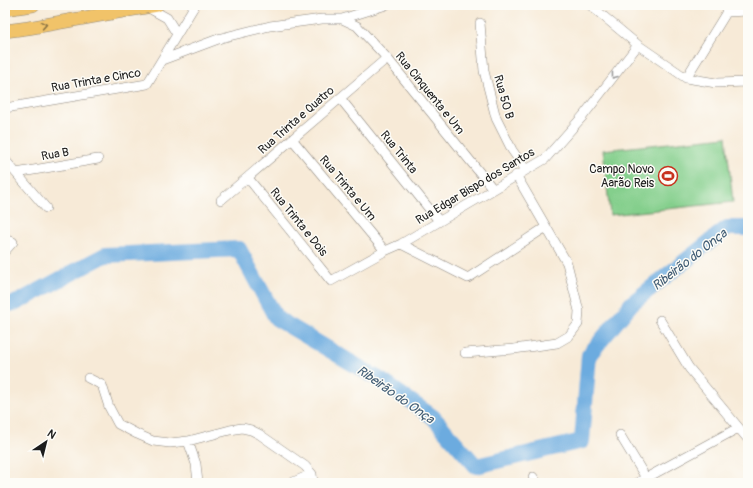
<svg xmlns="http://www.w3.org/2000/svg" width="753" height="488" viewBox="0 0 753 488" font-family="Pangolin,sans-serif">
  <rect width="100%" height="100%" fill="#fdfcf7"/>
  <filter id="ink" filterUnits="userSpaceOnUse"><feTurbulence type="fractalNoise" baseFrequency=".025" numOctaves="2"/><feDisplacementMap in="SourceGraphic" scale="8" xChannelSelector="R" yChannelSelector="G"/><feConvolveMatrix kernelMatrix="1 2 1 2 8 2 1 2 1" color-interpolation-filters="sRGB"/></filter>
  <filter id="wash" filterUnits="userSpaceOnUse"><feTurbulence type="fractalNoise" baseFrequency=".012" numOctaves="4" result="noise"/><feDisplacementMap in="SourceGraphic" scale="16" xChannelSelector="R" yChannelSelector="G"/><feGaussianBlur stdDeviation="0.9" result="paint"/><feColorMatrix in="noise" values="0 0 0 0 0 0 0 0 0 0 0 0 0 0 0 0 0 1.4 0 .05"/><feComposite in="paint" operator="in"/></filter>
  <g filter="url(#wash)">
    <rect width="100%" height="100%" fill="#f7ead7"/>
    <path fill="#84cf8c" stroke="#507654" d="M726,137L733,202L610,215L603,150Z"/>
    <g fill="none" stroke-linecap="round" stroke-linejoin="round">
      <path stroke="#6cabdf" stroke-width="16" d="M5,305L18,302L105,255L239,249L276,318L382,381L433,417L476,466L582,441L589,355L632,303L727,228H748"/>
    </g>
  </g>
  <g filter="url(#ink)">
    <g fill="none" stroke-linecap="round" stroke-linejoin="round">
      <defs>
        <path id="minor" d="M590,5L638,45L686,78L716,83L748,82
          M147,7L167,18L177,34
          M726,12L748,11
          M342,19L386,5
          M480,23L484,71L496,118L512,150L526,170
          M162,60L221,38L270,26L322,19H342L357,26L387,58L493,189
          M686,78L731,5
          M340,98L439,221
          M5,108L147,84L195,5
          M292,139L385,251
          M5,160L46,208
          M16,173L98,159
          M248,178L331,281L385,251L401,244L545,159L583,116L638,45
          M221,200L387,58
          M5,239L13,242L5,251
          M401,244L468,278L546,227
          M660,320L689,368L748,439
          M465,353L514,349L557,343L569,336L578,324L579,311L567,263L516,175
          M88,378L102,385L109,407L118,424L137,434L153,441L170,443L188,441L230,430L242,428L251,430L259,434L305,466L312,474L313,483
          M620,435L646,478
          M188,441L196,464L198,483
          M533,477L537,483
          M291,483L312,474
          M637,483L738,428"/>
        <path id="highway" d="M5,9L33,5
          M5,31L28,28L157,5"/>
      </defs>
      <use href="#minor" stroke="#8a837a" stroke-width="10"/>
      <use href="#highway" stroke="#8a837a" stroke-width="14"/>
      <use href="#minor" stroke="#fff" stroke-width="9"/>
      <use href="#highway" stroke="#f1c369" stroke-width="13"/>
    </g>
    <defs><path id="oneway-chevron" d="M-2-3.5L2.5 0L-2 3.5" fill="none" stroke-width="1.6" stroke-linecap="round" stroke-linejoin="round"/></defs>
    <use stroke="#867042" href="#oneway-chevron" transform="translate(44 25) rotate(-10)"/>
    <use stroke="#999" href="#oneway-chevron" transform="translate(614 76) rotate(128)"/>
  </g>
  <defs>
    <symbol id="stadium-ring" viewBox="-11 -11 22 22"><circle r="9.5" fill="#fdfcf7" stroke="#c8321e" stroke-width="1.5"/><path d="M0-5a6.5 5 0 1 0 0 10a6.5 5 0 1 0 0-10ZM-3.5-1.8h7v3.6h-7Z" fill="#c8321e"/></symbol>
  </defs>
  <g fill-rule="evenodd">
    <use href="#stadium-ring" x="657" y="165" width="22" height="22"/>
  </g>
  <g text-anchor="middle" stroke-width="3" stroke-linejoin="round" paint-order="stroke">
    <g font-size="12" fill="#1c1c1c" stroke="#fdfcf7">
      <text transform="translate(96 80) rotate(-10)" y="4">Rua Trinta e Cinco</text>
      <text transform="translate(430 93) rotate(51)" y="4">Rua Cinquenta e Um</text>
      <text transform="translate(504 97) rotate(74)" y="4">Rua 50 B</text>
      <text transform="translate(296 120) rotate(-41)" y="4">Rua Trinta e Quatro</text>
      <text transform="translate(399 152) rotate(51)" y="4">Rua Trinta</text>
      <text transform="translate(55 154) rotate(-10)" y="4">Rua B</text>
      <text transform="translate(475 186) rotate(-31)" y="4">Rua Edgar Bispo dos Santos</text>
      <text transform="translate(348 188) rotate(50)" y="4">Rua Trinta e Um</text>
      <text transform="translate(299 222) rotate(51)" y="4">Rua Trinta e Dois</text>
    </g>
    <g font-size="12" fill="#1c1c1c" stroke="#fdfcf7" text-anchor="end">
      <text x="654" y="173">Campo Novo<tspan x="654" dy="14">Aarão Reis</tspan></text>
    </g>
    <g font-size="13" font-style="italic" fill="#405c74" stroke="#fdfcf7">
      <text transform="translate(689 259) rotate(-38)" y="5">Ribeirão do Onça</text>
      <text transform="translate(396 394) rotate(35)" y="5">Ribeirão do Onça</text>
    </g>
  </g>
  <rect width="753" height="488" fill="none" stroke="#fdfcf7" stroke-width="20"/>
  <g transform="translate(46 442) rotate(35)" stroke="#fdfcf7" stroke-width="3" paint-order="stroke">
  <path d="M0-3L7 15L0 10L-7 15Z" fill="#1c1c1c"/>
  <text y="-6" font-size="11" font-weight="bold" text-anchor="middle" fill="#1c1c1c">N</text>
  </g>
</svg>
